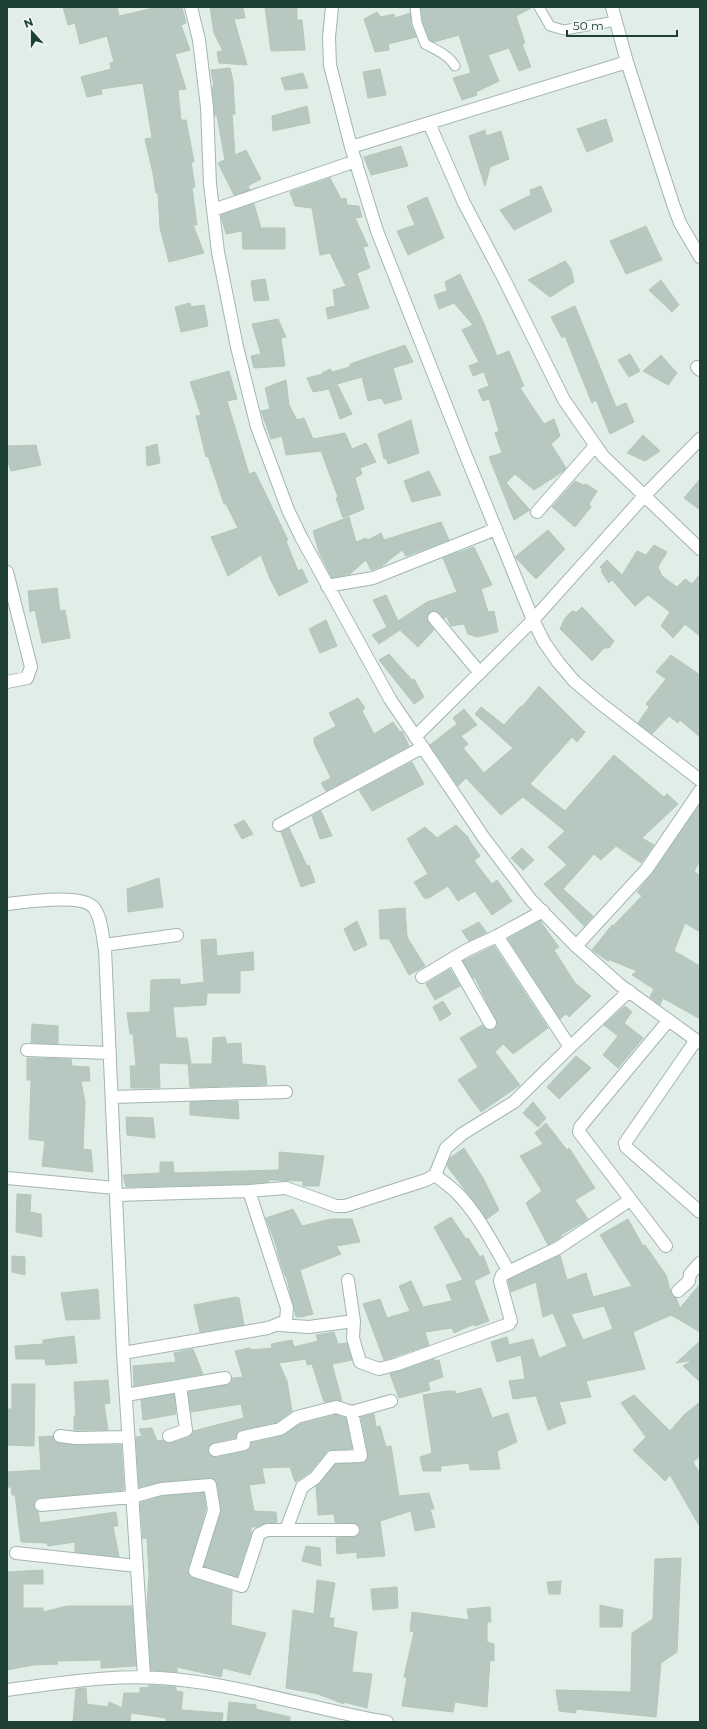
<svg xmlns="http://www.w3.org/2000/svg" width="707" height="1729" viewBox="0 0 707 1729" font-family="Montserrat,sans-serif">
  <rect width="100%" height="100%" fill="#e1ede7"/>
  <path fill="#b6c8bf" stroke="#b2c8bd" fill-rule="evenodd" d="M63,7H117L119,16L158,7H182L186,23L181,25L190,50L175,54L186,89L178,90L181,120H186L194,162H191L195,187L192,188L197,225H193L204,253L169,262L160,228L158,193H156L153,173L145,139L152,138L143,83L101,89L102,94L87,97L81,77L111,69L110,63L114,62L107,36L80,44L75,23L68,25Z
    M210,7H243L245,18L234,19L247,65L219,63L217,52L223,51L214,33Z
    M265,7H297V20H302L305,50L271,51Z
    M425,7H533L516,16L525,43L522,44L531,67L519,71L509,48L488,55L499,81L476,92L477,95L462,100L453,78L471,73L459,35L434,42L430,40L423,22L421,8Z
    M377,12L381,17L394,14L395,18L410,13L411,25L416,37L388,44L389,50L375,52L364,19Z
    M230,68L233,81L235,114H232L235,155L246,150L261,179L248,186L250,190L234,195L218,163L225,160L217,116H215L212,87H214L211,70Z
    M380,69L386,95L368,98L363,72Z
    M303,73L308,88L285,90L281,78Z
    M307,106L310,123L273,131L272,116Z
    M606,119L613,141L587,152L577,129Z
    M485,130L486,136L501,131L509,159L490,167L485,186L469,136Z
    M401,146L408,166L371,175L364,157Z
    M330,178L341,199L346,198L347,205L359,206L362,217L355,218L368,246L363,247L370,268L357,273L369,308L328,319L326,308L335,306L333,290L346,286L330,253L320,255L312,208L295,206L290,192Z
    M541,186L552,211L514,230L500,210L531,195L530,190Z
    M427,197L444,238L408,255L397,231L415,225L407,206Z
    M254,204L261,228H285V249H243L242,231L226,234L221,215Z
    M646,226L662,260L626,274L610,241Z
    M565,261L571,269L574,282L550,297L528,280Z
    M460,274L483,321L497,356L509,351L524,386L520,388L544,424L554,419L560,436L551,444L566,468L562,472L534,490L515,474L506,483L530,510L514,520L489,457L502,453L495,433L499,431L489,399L483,401L478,390L489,386L484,372L473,376L469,366L479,362L462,330L473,325L454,303L439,309L434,295L447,291L445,282Z
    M265,279L269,300L254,301L251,281Z
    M661,280L679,305L672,312L649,290Z
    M190,303L191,307L204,305L208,326L181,332L175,307Z
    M575,306L616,407L626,403L634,422L610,434L596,400L592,403L565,336L562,338L551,317Z
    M278,319L286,337L281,338L285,366L254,368L251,356L261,354L252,324Z
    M405,345L413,362L393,368L402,399L385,404L381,398L368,401L362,377L337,384L352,414L340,419L329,389L313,392L307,378L323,374L322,373L330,369L332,372L350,367V364Z
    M630,354L640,371L629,377L618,360Z
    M661,355L677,373L668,385L643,371Z
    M229,371L237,399L227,401L249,474L255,472L288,540L286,541L298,571L302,569L308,582L279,596L270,579L261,555L228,576L211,537L238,528L226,504H224L208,456L206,457L196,416L201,415L190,382Z
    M286,380L289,405L297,420L304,418L313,439L345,433L352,449L366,443L376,462L360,468L362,474L355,478L364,509L343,518L336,498L338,497L321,451L286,455L282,436L271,439L261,411L270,409L265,388Z
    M411,420L419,453L388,464L386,458L384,459L378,434Z
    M643,435L660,451L645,461L627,453Z
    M157,444L160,463L147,466L146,447Z
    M36,445L41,465L11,471L7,459V446Z
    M429,471L441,495L412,502L404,481Z
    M700,479V510L684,498Z
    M575,481L583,485L586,484L597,491L589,504L591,507L575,527L552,507Z
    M349,517L356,542L366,538L368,540L381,533L384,540L441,522L449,540L406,556L402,550L382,566L371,570L366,560L350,574L332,578L319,552L313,531Z
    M548,530L565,549L536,579L515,557Z
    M654,545L667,552L658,567L662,576L677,587L685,579L692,584L700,574V636L685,624L673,638L661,626L670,612L648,595L635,606L612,580L609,583L601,571L603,570L600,567L607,560L622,575L637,551L646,555Z
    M474,547L492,585L481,589L488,612L494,611L498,632L477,637L468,634L464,624L451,626L446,616L444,619L439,613L433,611L429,613L427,619L434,630L418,647L400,630L379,644L372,635L387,627L373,600L386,595L398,621L427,602L457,592L443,558Z
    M57,588L60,611L65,610L70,638L42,643L35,610L30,612L28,591Z
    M582,607L614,641L609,648H604L592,661L560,629L565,618L572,611L577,612Z
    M326,620L337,646L320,653L309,629Z
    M389,654L412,680L414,679L424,697L414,704L379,660Z
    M671,655L700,675V737L680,720L678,723L669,716L652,734L638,723L649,707L646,704L666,679L656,672Z
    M539,686L585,732L577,742L572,737L530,784L565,811L614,755L664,797L667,794L678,804L642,838L654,845L641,863L616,846L601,860L594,854L563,889L593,916L584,926L544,884L567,865L548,847L565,831L523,797L501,815L466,778L458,786L430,745L457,724L453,718L464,709L477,725L461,736L468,744L463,748L484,773L513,748L475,714L481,707L504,725L521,706L522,707Z
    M358,698L365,708L362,711L374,734L393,722L400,732L402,731L409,746L326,791L321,783L331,778L314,743V738L336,726L329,713Z
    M412,762L424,784L372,811L359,790Z
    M700,804V861L694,871L700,876V932L685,923L674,951L700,966V1019L663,998L660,1005L650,997L654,989L632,975L637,971L610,960L608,961L592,950L612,925L613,926L642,896L637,892L652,874Z
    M321,811L332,836L320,839L312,816Z
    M244,820L253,834L242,839L234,825Z
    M456,825L469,838H468L480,856L474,861L492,884L497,880L512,901L492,915L475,891L458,901L448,886L429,898H424L414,882L428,874L407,839L425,827L437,838Z
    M289,828L307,866L309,865L315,882L301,887L281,832Z
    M522,848L534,860L523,870L511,858Z
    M159,878L163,907L128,912L127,889Z
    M405,908L407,937L425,966L409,975L389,939H380L379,910Z
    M357,921L367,945L354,951L344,929Z
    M540,921L559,947L554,950L575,983L591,996L569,1017L566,1014L560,1019L508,939Z
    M479,922L487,933L469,941L462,931Z
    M216,939L217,956L253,952L254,970L240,971V993H207L206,1005L173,1007L176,1038H187L191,1064L159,1063L160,1088H131L130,1066H136L133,1034H130L127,1013L150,1012L151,980L180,979V985L204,982L201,940Z
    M494,946L548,1028L513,1054L503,1044L495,1052L520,1085L481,1112L458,1080L478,1067L460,1038L482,1025L487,1030H493L497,1023L475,978H473L463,961Z
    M450,969L460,986L435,1000L426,984Z
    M443,1001L451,1014L440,1021L433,1007Z
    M625,1006L632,1012L624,1023L643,1038L618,1068L603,1055L618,1036L604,1025Z
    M32,1024L58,1026V1044L31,1043Z
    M225,1037L227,1044L241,1043L242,1064L265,1066L267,1085L190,1087L188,1064H212L213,1038Z
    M576,1056L591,1068L559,1099L547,1087Z
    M27,1058L71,1059L72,1066L89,1067L90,1081H81L85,1102L83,1149L91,1150L93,1172L42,1166L45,1141L29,1139L31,1080H27Z
    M238,1101L239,1119L190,1115V1102Z
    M533,1102L546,1118L538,1127L523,1113Z
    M126,1117L153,1118L155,1138L127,1135Z
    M546,1123L567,1150L569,1148L595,1188L575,1200L588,1219L561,1235V1237L548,1245L526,1203L542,1191L520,1156L543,1144L535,1133Z
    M464,1148L483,1178L499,1210L487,1219L447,1166L450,1158Z
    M279,1152L324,1156L319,1186H303V1181L268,1180L269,1182L249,1184L126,1187L123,1175L160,1173V1162H173L174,1173L279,1170Z
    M17,1194L31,1195L30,1212L41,1214L42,1237L16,1232Z
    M293,1209L302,1226L331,1219H352L360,1242L336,1246L341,1254L300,1270L313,1314L301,1317H296L286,1275L285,1276L277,1251H278L266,1218Z
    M451,1217L466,1239L468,1238L480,1257L483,1255L490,1273L474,1281L489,1321L475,1326L474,1324L454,1333L452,1328L425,1332L429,1345L384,1360L363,1304L380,1299L387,1318L410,1311L399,1286L411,1281L423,1307L452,1301L446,1285L463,1280L434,1227Z
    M628,1219L643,1246L645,1245L666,1275L671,1293L676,1298L680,1308L700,1284V1332L671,1315L633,1332L645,1369L586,1381L591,1397L559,1402L566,1423L548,1430L536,1396L513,1399L509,1381L525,1379L521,1355L497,1362L491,1342L507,1337L509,1345L533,1339L539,1358L567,1346L553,1313L543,1317L536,1282L511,1292L508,1280L560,1255L567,1280L586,1273L593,1297L632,1286L600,1235ZM604,1306L613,1329L583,1340L571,1314Z
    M12,1256L25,1257V1275L12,1272Z
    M98,1289L100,1319L66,1320L61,1293Z
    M236,1297L239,1298L244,1325L200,1332L194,1305Z
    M334,1332L338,1344L347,1343L352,1360L332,1364L342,1401L335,1400L324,1402L312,1364L307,1365L306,1359L279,1363L287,1381L292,1411L277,1422L241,1430L238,1432L236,1438L213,1443L208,1447V1451L210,1455L216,1457L246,1451L251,1447V1443L282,1436L300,1424L336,1415L346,1418L352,1449L328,1450L310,1472L295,1482L290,1467L262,1468L265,1483L249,1485L254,1511L276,1512L277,1522L267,1523L256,1527H251V1534L237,1577L204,1566L221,1512L216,1481L209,1478L160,1482L139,1487L136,1437L142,1436L139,1429L152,1428L157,1441L163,1440L167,1443H171L189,1437L193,1431L244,1418L241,1404L191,1412L188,1392L226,1385L230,1383L232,1378L243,1377L235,1351L250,1348V1350L272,1348L271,1344L292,1340L294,1347L318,1341L316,1335Z
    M74,1336L77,1363L46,1365L45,1359H16L15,1346L43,1344V1340Z
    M700,1341V1382L683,1366L693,1360L676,1363Z
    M193,1349L203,1374L134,1386L133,1366L176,1362L174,1353Z
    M434,1359L435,1361L439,1360L443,1377L428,1382L430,1390L399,1398L390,1374Z
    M108,1380L110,1403L104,1404L108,1430H74V1416H76L74,1382Z
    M12,1384H35L34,1446L7,1445V1409H12Z
    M481,1388L492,1418L508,1413L517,1442L497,1451L500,1469L470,1470L469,1463L441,1466V1471H423L420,1457L432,1453L423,1395L447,1391H455L456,1394Z
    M174,1394L176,1414L143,1420L141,1400Z
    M634,1395L670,1431L684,1415L700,1402V1456L693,1462L700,1474V1527L670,1475L665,1481L633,1450L646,1437L621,1403Z
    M374,1414L376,1427L380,1426L386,1447L391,1446L399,1496L429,1493L434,1509H430L435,1527L415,1531L411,1511L380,1521L385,1556L357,1558V1552L337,1554L336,1538L356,1537L360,1533V1527L353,1523L335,1522L334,1514L318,1515L316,1486L336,1464L366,1462L368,1454L361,1417Z
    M53,1436L55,1442L59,1443L75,1445H121L124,1490L40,1498L36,1499L34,1505L38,1512L40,1523L116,1512L118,1526H113L119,1557L75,1552V1542L48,1546L47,1543L21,1542L15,1495H12L11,1487H7V1472L41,1470L39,1437Z
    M204,1493L206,1509L188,1573L193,1578L232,1591L231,1625L266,1633L250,1675L223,1668L221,1677L177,1667V1672L151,1670L147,1606L149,1574L147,1538L143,1539L140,1503L162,1496Z
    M306,1546L320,1548L321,1566L302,1561Z
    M681,1558L677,1652L661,1663L656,1717L576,1709V1713L559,1711L556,1690L631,1692L632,1633L653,1619L655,1559Z
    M43,1570V1584H23V1608H43V1612L67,1606H132L136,1666L101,1668V1660L57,1661L58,1664L33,1665L7,1670V1572Z
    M317,1580L335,1583L329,1618H334L333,1627L357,1632L352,1672L372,1674L367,1708L344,1702V1704L318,1694L286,1688L293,1610L314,1614Z
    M561,1581L560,1594H549L547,1582Z
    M397,1587L398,1608L373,1610L371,1589Z
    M600,1605L623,1610L622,1627H600Z
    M490,1607L491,1622H487V1642L494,1644V1661L490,1660L487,1707L455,1702L453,1712L402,1706L407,1677H404L414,1632L410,1631L412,1612L469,1620L467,1609Z
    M149,1685L176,1687V1691L183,1692L181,1710L223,1713L222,1722H166V1718L131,1713L130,1722H73L76,1689L86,1688L87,1704L108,1707L109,1702L122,1708L124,1693H140V1688L149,1687Z
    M229,1702L256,1705V1709L290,1717V1722H227Z"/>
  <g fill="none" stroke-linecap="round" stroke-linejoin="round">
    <defs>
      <path id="service" d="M415,7L417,23L425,44C436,50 449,55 455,66
        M539,7L550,26L564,30L616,21"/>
      <path id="minor" d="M191,7L199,40L207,107L210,184L218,252L237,347L257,427L288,510L301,537L390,699L484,838L531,900L576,946L620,985L700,1043
        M332,7L329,37L330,65L351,147L377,231L466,456L533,620L544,642L558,662L574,681L600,703L700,780
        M612,7L627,62L673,204L680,223L700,257
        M429,123L464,203L504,279L564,400L603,456L700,549
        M351,147L627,62
        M213,210L356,161
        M697,367L700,370
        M537,512L595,446
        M7,572L31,667L27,678L7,682
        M327,586L373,578L496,529
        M434,618L480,673
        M415,737L533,620L645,495L700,439
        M279,825L423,747
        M7,904C25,902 83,893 94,908C102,918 102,936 105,949L123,1353L144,1677
        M543,911L497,936L570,1047L629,991
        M104,945L177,935
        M576,946L646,870L700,791
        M453,958L490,1023
        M422,977L467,950L497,936
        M696,1040L625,1143L626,1147L700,1212
        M27,1050L110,1053
        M112,1097L286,1092
        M435,1175C442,1181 450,1186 457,1193C478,1214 493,1244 508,1270
        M7,1178L115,1188
        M249,1191L286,1188L336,1206H345L426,1180L435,1175L446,1148L462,1134L514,1102L570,1047
        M116,1195L249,1191L287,1308L286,1321L268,1328L123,1353
        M666,1246L579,1132L580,1127L668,1021
        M678,1291L689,1281L690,1274L700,1263
        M354,1321L353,1338L360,1362L379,1369L398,1364L509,1324L511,1321L500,1281L502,1275L558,1248L630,1200
        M279,1325L309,1327L354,1321L348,1280
        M126,1395L225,1378
        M60,1436L76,1438L128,1437
        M169,1436L186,1430L180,1386
        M215,1450L244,1444L243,1437L280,1429L297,1417L336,1407L352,1412L391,1401
        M41,1505L132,1497L161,1489L210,1485L214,1510L195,1571L242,1586L259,1534L267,1530H353
        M286,1530L302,1487L315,1478L332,1457L361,1456L352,1412
        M16,1553L137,1566
        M7,1690C61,1683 118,1673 173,1679C246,1686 316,1710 387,1722"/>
    </defs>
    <use href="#service" stroke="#a3b6ae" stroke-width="11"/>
    <use href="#minor" stroke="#a3b6ae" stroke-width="14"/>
    <use href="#service" stroke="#fff" stroke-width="9"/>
    <use href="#minor" stroke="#fff" stroke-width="12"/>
  </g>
  <rect width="707" height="1729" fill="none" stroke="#1f4034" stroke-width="16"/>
  <g transform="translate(32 32) rotate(339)" stroke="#f2f9f5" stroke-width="3" paint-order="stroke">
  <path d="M0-3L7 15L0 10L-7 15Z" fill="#1f4034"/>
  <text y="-6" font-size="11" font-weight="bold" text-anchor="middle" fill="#1f4034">N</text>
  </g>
  <path d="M567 30v6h110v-6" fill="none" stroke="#1f4034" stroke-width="2"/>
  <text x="573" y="30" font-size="12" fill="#1f4034" stroke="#f2f9f5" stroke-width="3" paint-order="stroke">50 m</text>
</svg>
